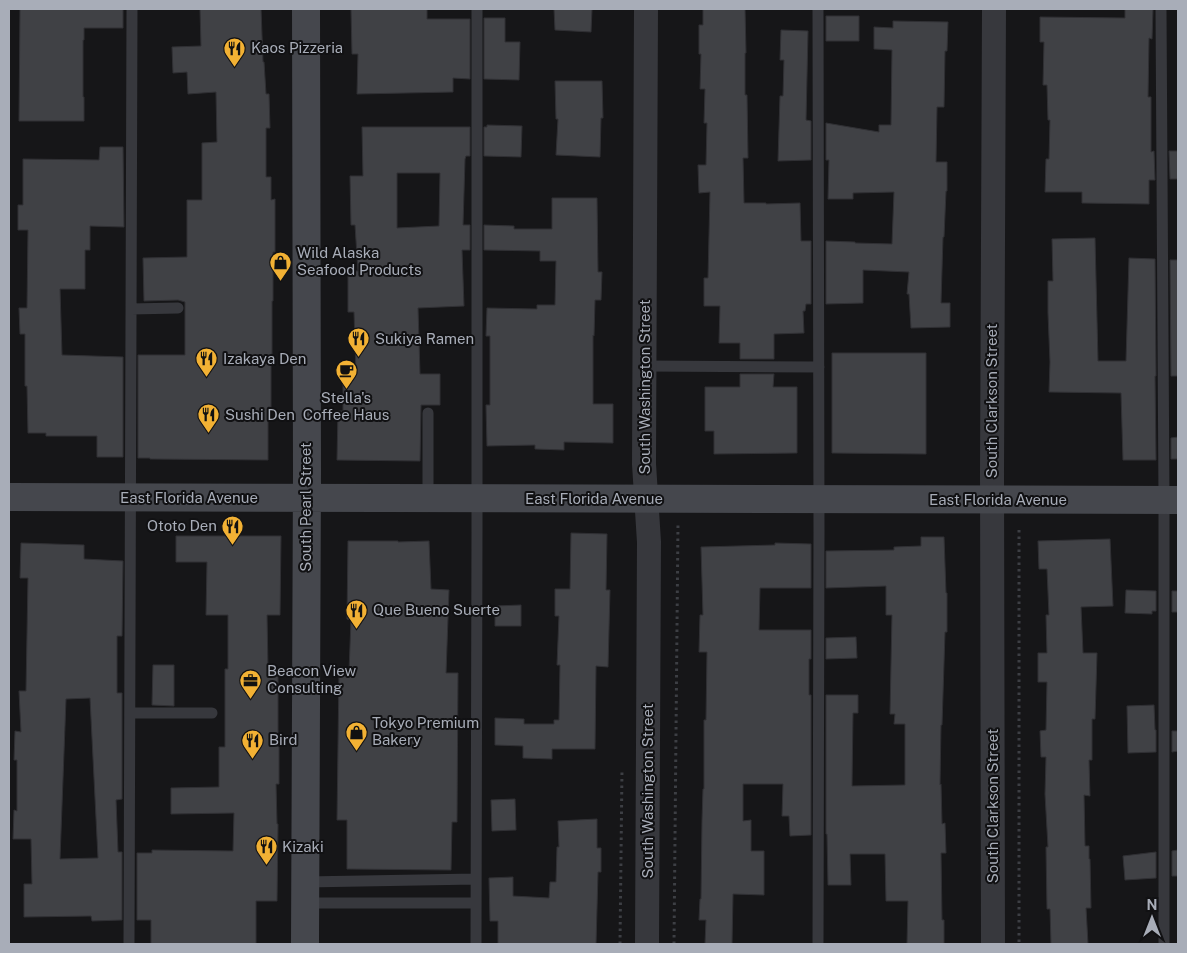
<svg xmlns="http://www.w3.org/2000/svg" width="1187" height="953" viewBox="0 0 1187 953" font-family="'Public Sans',sans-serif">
  <rect width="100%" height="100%" fill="#161618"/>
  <path fill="#404145" stroke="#303034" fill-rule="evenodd" d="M20,9H123V28H84V40H83V97H84V121H19Z
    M200,9H261L263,62H264L266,94H269L270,128H266V177H271V200L275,199V252H273V301H272V354H271V407H268V460L150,459V458H138V355H185V302L178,300L144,301L143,258L187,257V200H202V143L217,142L216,92L188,94L187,72L173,73L172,47L201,46Z
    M351,9H427V19H470V79L453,78V92L357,94L358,54H352Z
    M554,9H592L591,32L555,30Z
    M703,9H745L746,53H745V95H747L748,158H743L744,203H766V204L800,203L801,241H811V304H806L805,311H803L804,333L774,334V359H740V343H719L720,306H704V278H708L710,192L699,193L698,165H706L707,123H704L705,89H700L701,54H699V25H703Z
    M1125,9H1153L1152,39L1149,38L1148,97H1151V152L1154,151L1155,180H1149V204L1082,203V192H1045L1046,159H1049L1050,120H1048L1047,85H1043L1044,42H1040V17L1125,18Z
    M826,16H859V41H826Z
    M484,18H505V42H520L519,80L484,79Z
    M893,21L948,22L947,51H945L944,107H937L936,162H947V191H946L944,237H943L941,303H950V327L911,328L909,294H907L909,272L863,270V303L826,304V241L855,242V243L892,244L894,192L853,193V199H828L829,160H826V123L879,132V125H891L892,50L874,49V27L893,28Z
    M781,30L808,31L806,120L811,121V160L778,161L780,96H783L784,60H780Z
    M555,81H602L603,118H601L600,157L556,155L558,119H556Z
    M487,125L522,126L521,157L484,156V127H487Z
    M362,127H470V156H466L465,159L463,225H470V250H462L464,306L418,308L420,374H440V405H421L420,461L337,460L338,411H343V373H356L354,312H348V271H358L355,225H351L350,176H363ZM397,173H440L439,226L397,228Z
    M100,147H123L124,227L90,226V250H85V289H60L62,355L123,357V457H97V436H46V433H28L27,386H25V334H20L19,308H27L28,230H18V205H23V159L99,160Z
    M1169,151H1178V179H1170Z
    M552,198H597L598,272H602L601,300H595L594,336L593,335V404H613V443L564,442V450L535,449V445L487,446L486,405H490V336H486L487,308L537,309V305H555L556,261H540V251L484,250V225L514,226V229H552Z
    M1095,238L1098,361H1126L1129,258L1155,259L1156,376H1155L1156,460H1123L1121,393L1049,392L1050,362L1048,313V281H1053L1052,239Z
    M1170,260H1178V376H1171Z
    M832,353H926V454L832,453Z
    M740,374H774L773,387H797V453L714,454V431H705V387H740Z
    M1178,437V459H1171V438Z
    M571,533L607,534L606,590H610L608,667L596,666L595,749H552V759L523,758V746L495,745V718L524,719V724H554V720H559L560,665H557L559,616H555V589H570Z
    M176,536H281L280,615H267L268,669H278V747H279V784H276L277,824H278L277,901H256V944H151V920H137V853H152V850L233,851L234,813L171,814V788L219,787V747H225V669H228V615H206L207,562H176Z
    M921,537H944L946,593H947V632H945L942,725H941L940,785L941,784L942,824L945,823L946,853H941L942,920H944V944H907L908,901H886L885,854H850L851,885H828L827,834H826V695H858V713H853L852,786L905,785V724H894L895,714H890L892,615H886V586L826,588V551L894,550V547L921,546Z
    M1110,539L1113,606L1081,607L1083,653H1097L1095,719H1092V760H1089L1090,796L1084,795L1085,846H1089V859H1090L1091,908H1086L1088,944H1051L1050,909H1047L1046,847H1048L1045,794L1046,757H1041L1040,731L1046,730L1047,682H1038V653H1047L1046,615H1049L1047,569H1039L1038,541Z
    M348,541H398V542L429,541L431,589L449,590L446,673H458L457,822H452L451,870L347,869V820H337L339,672H349L351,620L347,619Z
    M21,543L84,545V559L123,561L122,636H117V693H122V799L116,800L118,852H122V920L92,921L91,916L24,917V884H32L31,839H13L14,810L17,811V760H14L15,731L21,732L19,691H26L28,578H20ZM90,698L98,858L60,859L66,699Z
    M775,543L811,544V588H760L759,630H811V659H809V695H811V835L790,836L789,816H782L783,784H743V821L751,820V851H764V895L733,894L732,944H705L706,920H699L700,899H701L702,821L703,789H704V720H706L707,652H699L700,615H703L701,547L775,545Z
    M1126,590L1156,591V611H1152V614L1125,613Z
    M1172,591H1178V612H1172Z
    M521,605V626H495V606Z
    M856,637L857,658L826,659V638Z
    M153,665H174V706L152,705Z
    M1154,705L1155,730H1156V752L1128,753L1127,706Z
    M1172,731H1178V751L1172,752Z
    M515,799L516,830L492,831L491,800Z
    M597,819V848H601V872H598L596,944H498V921H490L489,878L513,877V896L549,898L550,882H556L557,847H559L558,821Z
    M1178,850V876H1172V851Z
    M1156,852V878L1125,880L1123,856Z"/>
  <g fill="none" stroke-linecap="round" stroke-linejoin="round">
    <path stroke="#3d3f44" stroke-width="3" stroke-dasharray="2.5 4" stroke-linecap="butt" d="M1019,530V944
      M620,944L622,769
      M674,944L678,522"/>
    <path stroke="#37383d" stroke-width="11" d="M1161,9L1164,500V944
      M131,309L178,308
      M644,366L819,367
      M428,498V413
      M130,713H212
      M305,882L476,879
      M305,903H476
      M129,944L132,9
      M476,944L477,530V9
      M818,944L819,530L818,9"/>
    <path stroke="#37383d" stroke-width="24" d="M646,9L644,464L649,542L647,944
      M993,944L992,473L994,9"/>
    <path stroke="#45474d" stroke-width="28" d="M9,497L1178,500
      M305,944L307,472L306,9"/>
  </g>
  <defs>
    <symbol id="restaurant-pin" viewBox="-11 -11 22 30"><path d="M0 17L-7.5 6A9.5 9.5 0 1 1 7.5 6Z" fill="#f2b134" stroke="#111113"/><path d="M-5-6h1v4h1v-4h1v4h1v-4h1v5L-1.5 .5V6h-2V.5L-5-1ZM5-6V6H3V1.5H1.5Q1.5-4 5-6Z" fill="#111"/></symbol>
    <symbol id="shop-pin" viewBox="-11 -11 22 30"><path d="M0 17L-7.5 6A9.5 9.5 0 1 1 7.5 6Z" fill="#f2b134" stroke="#111113"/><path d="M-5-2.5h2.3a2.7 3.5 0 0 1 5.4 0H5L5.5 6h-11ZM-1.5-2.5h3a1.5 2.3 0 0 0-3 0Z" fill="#111"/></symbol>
    <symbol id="cafe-pin" viewBox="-11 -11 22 30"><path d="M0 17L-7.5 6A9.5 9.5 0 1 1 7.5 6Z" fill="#f2b134" stroke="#111113"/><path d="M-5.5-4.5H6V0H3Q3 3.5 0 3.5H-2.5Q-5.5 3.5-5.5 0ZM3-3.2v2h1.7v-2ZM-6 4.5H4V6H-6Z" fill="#111"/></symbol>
    <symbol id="office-pin" viewBox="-11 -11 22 30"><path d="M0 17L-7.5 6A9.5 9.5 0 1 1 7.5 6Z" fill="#f2b134" stroke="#111113"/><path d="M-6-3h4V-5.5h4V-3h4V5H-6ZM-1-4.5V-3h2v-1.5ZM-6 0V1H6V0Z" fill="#111"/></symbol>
  </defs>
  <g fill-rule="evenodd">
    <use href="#restaurant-pin" x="222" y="36" width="25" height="34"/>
    <use href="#shop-pin" x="268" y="250" width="25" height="34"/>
    <use href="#restaurant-pin" x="346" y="326" width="25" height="34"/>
    <use href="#restaurant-pin" x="194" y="346" width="25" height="34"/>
    <use href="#cafe-pin" x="334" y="358" width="25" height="34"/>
    <use href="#restaurant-pin" x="196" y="402" width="25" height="34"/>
    <use href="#restaurant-pin" x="220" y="514" width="25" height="34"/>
    <use href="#restaurant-pin" x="344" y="598" width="25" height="34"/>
    <use href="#office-pin" x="238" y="668" width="25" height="34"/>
    <use href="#shop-pin" x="344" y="720" width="25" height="34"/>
    <use href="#restaurant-pin" x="240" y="728" width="25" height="34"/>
    <use href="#restaurant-pin" x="254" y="834" width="25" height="34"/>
  </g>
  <g text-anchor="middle" stroke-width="4" stroke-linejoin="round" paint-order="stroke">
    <g font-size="15" fill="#a8adb8" stroke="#111113" text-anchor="start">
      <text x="251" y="53">Kaos Pizzeria</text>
      <text x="297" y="258">Wild Alaska<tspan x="297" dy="17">Seafood Products</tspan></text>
      <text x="375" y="344">Sukiya Ramen</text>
      <text x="223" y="364">Izakaya Den</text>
      <text x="346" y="403" text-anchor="middle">Stella's<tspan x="346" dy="17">Coffee Haus</tspan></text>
      <text x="225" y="420">Sushi Den</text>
      <text x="217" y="531" text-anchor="end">Ototo Den</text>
      <text x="373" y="615">Que Bueno Suerte</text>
      <text x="267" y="676">Beacon View<tspan x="267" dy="17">Consulting</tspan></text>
      <text x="372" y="728">Tokyo Premium<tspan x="372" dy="17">Bakery</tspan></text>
      <text x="269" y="745">Bird</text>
      <text x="282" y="852">Kizaki</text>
    </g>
    <g font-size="15" fill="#a8adb8" stroke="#111113">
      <text transform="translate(645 387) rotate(-90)" y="5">South Washington Street</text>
      <text transform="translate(992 401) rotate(-90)" y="5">South Clarkson Street</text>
      <text x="189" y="503">East Florida Avenue</text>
      <text x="594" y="504">East Florida Avenue</text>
      <text x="998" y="505">East Florida Avenue</text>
      <text transform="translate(306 507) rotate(-90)" y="5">South Pearl Street</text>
      <text transform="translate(648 791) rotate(-90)" y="5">South Washington Street</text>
      <text transform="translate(993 806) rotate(-90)" y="5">South Clarkson Street</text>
    </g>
  </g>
  <rect width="1187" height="953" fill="none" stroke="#a8adb8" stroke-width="20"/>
  <g transform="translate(1152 918)" stroke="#111113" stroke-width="4" paint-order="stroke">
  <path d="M0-4L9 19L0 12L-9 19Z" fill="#a8adb8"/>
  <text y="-8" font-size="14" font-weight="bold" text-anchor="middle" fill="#a8adb8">N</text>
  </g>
</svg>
